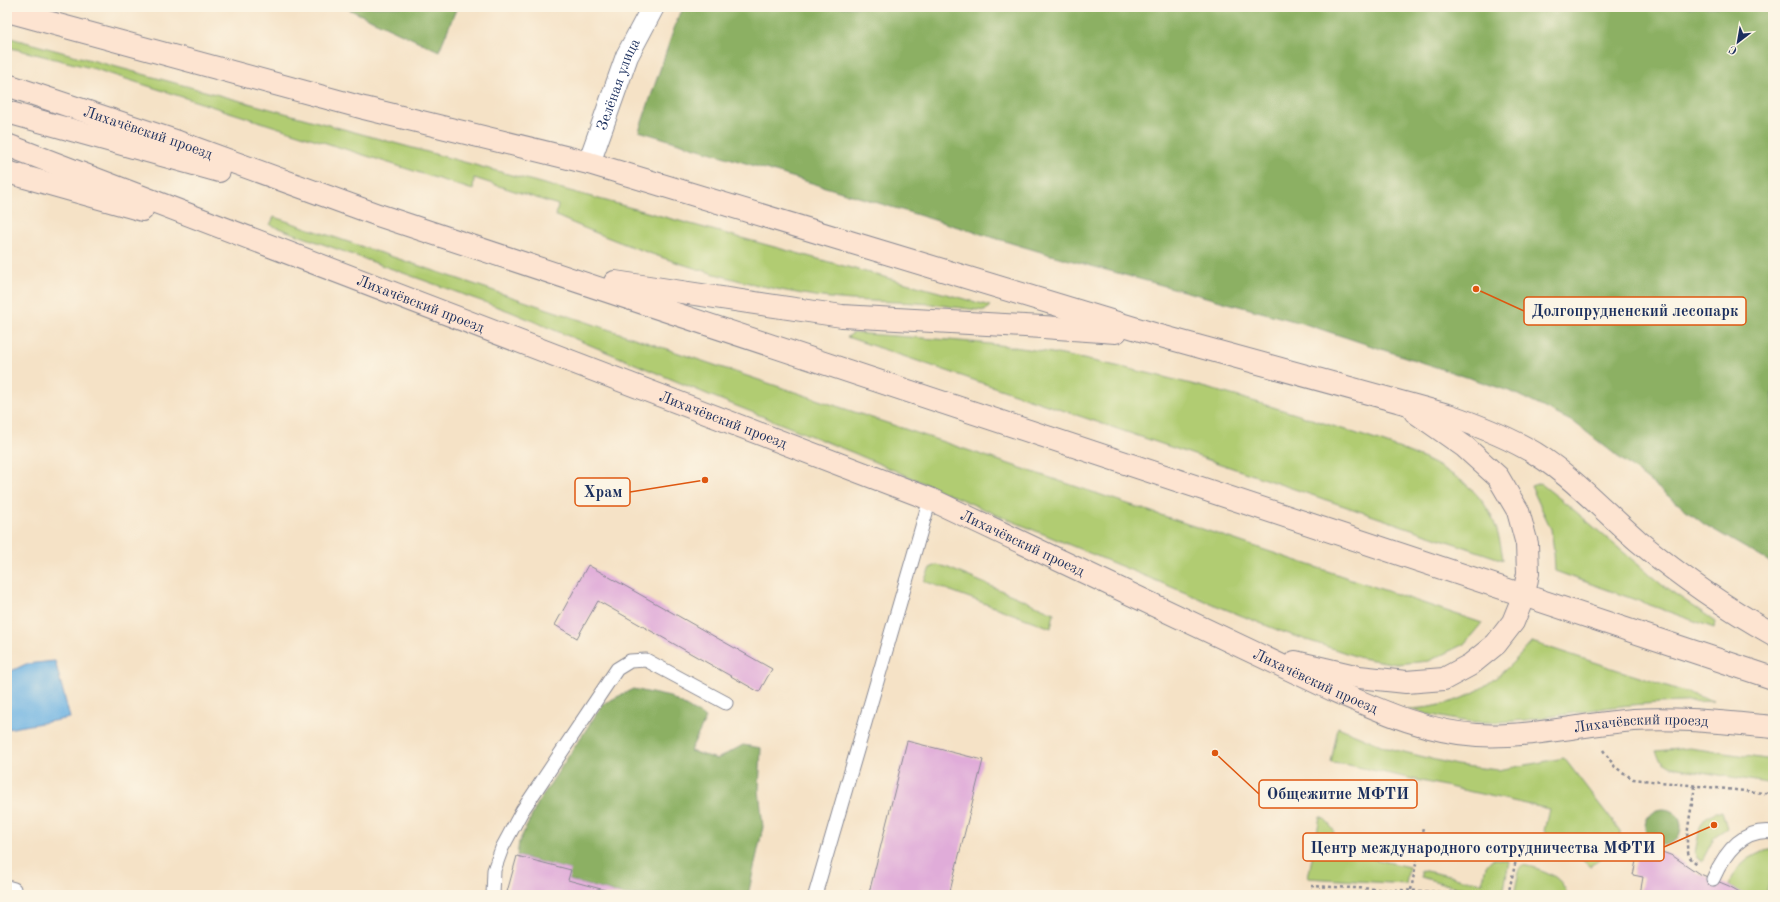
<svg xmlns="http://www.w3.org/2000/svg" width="1780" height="902" viewBox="0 0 1780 902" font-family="'Old Standard TT',serif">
  <rect width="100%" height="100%" fill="#fcf5e5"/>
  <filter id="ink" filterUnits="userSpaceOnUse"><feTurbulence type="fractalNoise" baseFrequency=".025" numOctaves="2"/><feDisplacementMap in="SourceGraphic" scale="8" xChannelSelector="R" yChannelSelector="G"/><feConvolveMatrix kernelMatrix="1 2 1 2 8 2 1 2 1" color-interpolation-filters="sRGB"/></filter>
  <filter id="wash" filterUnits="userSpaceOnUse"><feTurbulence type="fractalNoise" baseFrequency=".012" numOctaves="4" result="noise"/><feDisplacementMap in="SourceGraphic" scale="16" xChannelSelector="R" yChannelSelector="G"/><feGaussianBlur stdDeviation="0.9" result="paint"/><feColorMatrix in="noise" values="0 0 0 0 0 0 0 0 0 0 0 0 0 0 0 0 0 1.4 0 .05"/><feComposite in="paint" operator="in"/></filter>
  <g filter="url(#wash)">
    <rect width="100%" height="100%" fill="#f5e2c6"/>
    <path fill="#b1cc72" stroke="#667e68" d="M7,37L990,306L985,311C967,309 949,306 931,304C895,301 858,302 822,297C730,284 641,253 556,216L558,205L474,178L473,190L95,69L7,47Z
      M274,217L1482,623L1464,644L1429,661L1397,664L1361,658L1280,631L1210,603L995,514L854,453L709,395L509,311L270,225Z
      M853,333C919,338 986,341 1052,353C1145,370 1239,395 1330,425C1375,440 1424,453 1463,482C1490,503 1499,528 1503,560L847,337Z
      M1540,483L1568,505L1662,585L1715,621L1714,628L1555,571L1554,551L1551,529L1531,486Z
      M937,565L946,567L1054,613L1051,628L924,581L930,568Z
      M1532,642L1713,701C1679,702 1646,703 1612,707C1567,713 1522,724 1476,722C1453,721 1429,714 1407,709C1465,707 1495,684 1532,642Z
      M1338,727L1388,748L1456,765L1498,770L1564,758L1620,831V841L1616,847L1590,867C1585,862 1580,858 1575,854C1564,847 1551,843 1544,831L1549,809L1349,765L1331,763Z
      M1690,748L1773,760V784L1672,767C1664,763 1659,760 1656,751Z
      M1715,812H1722L1727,828L1715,836L1702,861L1697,858L1695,853L1700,827L1705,818Z
      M1320,817L1326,820L1334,831L1330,849L1409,867L1406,884L1308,878Z
      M1769,850H1773V870L1766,895H1744L1729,886C1735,867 1749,855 1769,850Z
      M1492,859H1498L1509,861L1504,889L1501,891L1459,888L1421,877V870L1482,883L1486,866Z
      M1523,865C1541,869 1563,875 1567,895H1519L1515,890L1519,871Z"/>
    <path fill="#8cb064" stroke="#547061" d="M344,7H457L439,51Z
      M684,7H1773V564L1704,524L1575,423L1512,392L1305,324L1051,255L639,131L677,20Z
      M633,689L670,697L706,718L690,751L717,759L743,745L761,748L759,790L763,827L748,895H625L568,880L570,870L517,856L519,842L539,801L603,704Z
      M1645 827a18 18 0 1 1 36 0a18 18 0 1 1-36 0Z"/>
    <path fill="#6cb2e3" stroke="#4470a0" d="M55,661L70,718L7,729V673L26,664Z"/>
    <g id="blocks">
      <path fill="#e0acd9" d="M588,565L772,669L759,692L598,601L577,638L555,625Z
        M907,741L983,760L949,895H859L860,891L869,893Z
        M1639,847L1657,850L1673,856L1698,873L1729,886L1745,895L1640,894L1643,877L1633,875Z
        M517,856L571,870L568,880L623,895H519L507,892Z"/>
    </g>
  </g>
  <g filter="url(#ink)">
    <use href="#blocks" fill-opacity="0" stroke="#888892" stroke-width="1"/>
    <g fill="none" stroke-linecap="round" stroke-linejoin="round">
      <defs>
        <path id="service" d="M1713,879C1724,854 1742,828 1773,832
          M7,887L14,889
          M493,895L494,870L502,848L522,811L617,669L630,661L646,660L726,703
          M815,895L930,499"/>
        <g id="minor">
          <path id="s1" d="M589,163L627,56L653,7"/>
        </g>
        <g id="secondary">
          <path d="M7,11L364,108L589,163L1157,335L1448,415C1474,424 1500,434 1524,447C1566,469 1602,510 1638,541C1680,576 1726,608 1773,634"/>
          <path id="s2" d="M7,85L178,142L378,215L1773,678"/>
          <path d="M7,112L219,171"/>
          <path id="s3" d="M7,145L930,499L1335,691C1381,711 1427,732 1477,735C1528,738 1583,724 1634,720C1680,717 1727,723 1773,727"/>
          <path d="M7,172L142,210"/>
          <path d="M615,282L842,316L1043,327L1116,332"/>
          <path d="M1295,662L1359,677L1406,682L1444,679L1470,665L1496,644L1513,622L1524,595L1528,573L1527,544L1518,511L1498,477L1465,447L1415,412"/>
        </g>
      </defs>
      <use href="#service" stroke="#888892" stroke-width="15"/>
      <use href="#minor" stroke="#888892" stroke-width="24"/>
      <use href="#secondary" stroke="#888892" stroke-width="24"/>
      <path stroke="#888892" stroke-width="2.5" stroke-dasharray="3 3" stroke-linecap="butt" d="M1603,750L1615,767L1633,779L1773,794
        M1695,786C1693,802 1684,838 1688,852C1689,858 1693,861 1698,864
        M1311,886L1464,893L1487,895
        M1411,890L1423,827
        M1508,895L1519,847"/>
      <use href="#service" stroke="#fff" stroke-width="13"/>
      <use href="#minor" stroke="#fff" stroke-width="22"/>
      <use href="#secondary" stroke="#fde4d1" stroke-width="22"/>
    </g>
  </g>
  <g text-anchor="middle" stroke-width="3" stroke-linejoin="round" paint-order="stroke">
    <g font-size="15" fill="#1b2f5e" stroke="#fcf5e5">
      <text dy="5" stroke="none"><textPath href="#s1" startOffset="84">Зелёная улица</textPath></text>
      <text dy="5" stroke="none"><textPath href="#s2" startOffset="149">Лихачёвский проезд</textPath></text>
      <text dy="5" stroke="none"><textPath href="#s3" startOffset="443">Лихачёвский проезд</textPath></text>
      <text dy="5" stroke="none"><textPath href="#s3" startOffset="767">Лихачёвский проезд</textPath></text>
      <text dy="5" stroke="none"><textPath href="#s3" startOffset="1091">Лихачёвский проезд</textPath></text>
      <text dy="5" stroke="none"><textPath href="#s3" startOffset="1415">Лихачёвский проезд</textPath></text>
      <text dy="5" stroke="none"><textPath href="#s3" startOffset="1751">Лихачёвский проезд</textPath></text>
    </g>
  </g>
  <path fill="none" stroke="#de5710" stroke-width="1.5" d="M1476 289L1524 311M705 480L630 492M1215 753L1259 794M1714 825L1664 847"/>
  <g fill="#de5710" stroke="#fcf5e5" stroke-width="1.5">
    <circle cx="1476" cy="289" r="4"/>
    <circle cx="705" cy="480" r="4"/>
    <circle cx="1215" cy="753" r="4"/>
    <circle cx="1714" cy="825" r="4"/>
  </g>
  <g fill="#fcf5e5" stroke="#de5710" stroke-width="1.5">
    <rect x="1524" y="297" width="222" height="28" rx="4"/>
    <rect x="575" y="478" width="55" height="28" rx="4"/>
    <rect x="1259" y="780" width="158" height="28" rx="4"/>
    <rect x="1303" y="833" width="361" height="28" rx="4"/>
  </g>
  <g font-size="16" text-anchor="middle" font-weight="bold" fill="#1b2f5e">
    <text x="1635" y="316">Долгопрудненский лесопарк</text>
    <text x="603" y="497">Храм</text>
    <text x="1338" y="799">Общежитие МФТИ</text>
    <text x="1483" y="853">Центр международного сотрудничества МФТИ</text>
  </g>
  <rect width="1780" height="902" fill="none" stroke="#fcf5e5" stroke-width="24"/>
  <g transform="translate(1738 42) rotate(211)" stroke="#fcf5e5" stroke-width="3" paint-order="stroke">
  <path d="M0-3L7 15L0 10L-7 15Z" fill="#1b2f5e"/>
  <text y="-6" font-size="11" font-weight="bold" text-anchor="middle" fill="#1b2f5e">С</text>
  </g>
</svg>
